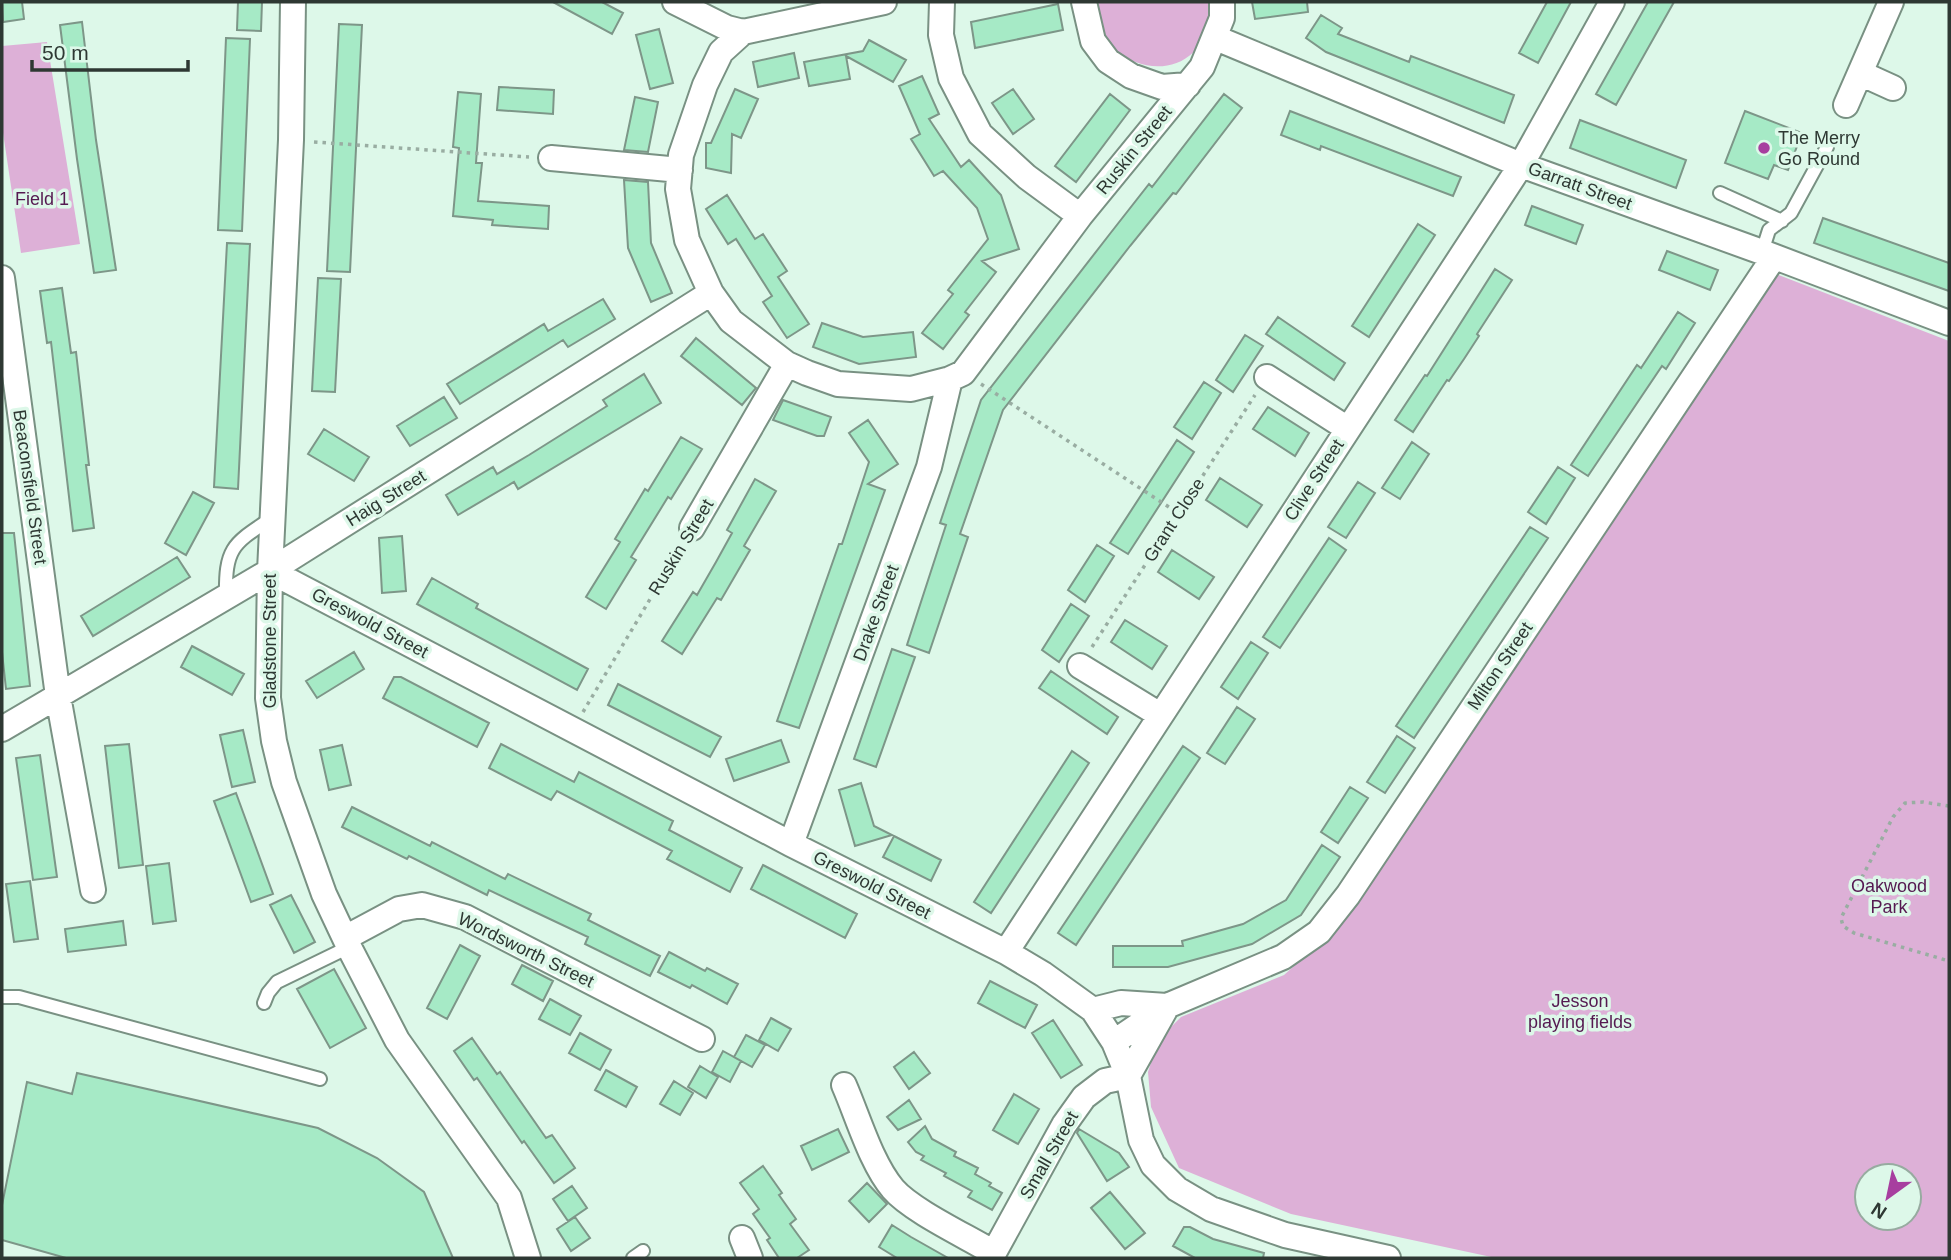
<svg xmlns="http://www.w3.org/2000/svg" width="1951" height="1260" viewBox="0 0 1951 1260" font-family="Arial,sans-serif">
  <rect width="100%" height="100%" fill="#ddf8e9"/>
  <path fill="#ddb0d7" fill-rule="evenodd" d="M1099,2H1208C1216,95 1092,80 1099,2Z
    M47,42L80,244L21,253L2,126V46Z
    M1776,274L1949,341V1258H1496L1291,1214L1179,1168L1151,1107L1148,1072L1158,1040L1181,1017L1284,975L1341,924ZM1867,1176H1909V1218H1867Z"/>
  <path fill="#a6eac6" stroke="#7d9688" stroke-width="2" d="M2,2H22L24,19L3,22Z
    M238,2H262L261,31L237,30Z
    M553,2H602L623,13L612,34Z
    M1252,2H1307L1308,12L1255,19Z
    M1547,2H1571L1538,63L1519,53Z
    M1648,2H1674L1616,105L1596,94Z
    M1058,4L1063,30L975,48L971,22Z
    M1321,15L1342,28L1338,34L1409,62L1411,56L1514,95L1504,123L1326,52L1306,38Z
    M82,22L96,140L116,270L94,273L77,159L60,25Z
    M339,24L362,25L350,272L327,271Z
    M659,29L673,83L650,89L636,35Z
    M226,38L250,39L242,231L218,230Z
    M869,40L906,60L893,82L846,56L850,79L809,86L804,62L863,51Z
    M794,53L799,78L758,87L753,62Z
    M922,76L939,114L929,119L961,167L969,160L1001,195L1019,249L982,261L996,272L965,312L969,315L943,349L922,333L953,294L948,290L988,239L977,208L943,171L934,176L911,139L920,134L899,86Z
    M499,87L554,90L553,114L497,110Z
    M735,89L758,99L741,138L732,134L731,173L706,168V143H711Z
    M1013,89L1034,119L1013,134L992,103Z
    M458,92L481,94L476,163H482L478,201L549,206L548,229L492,225L493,220L453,216L459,148L453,147Z
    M1110,94L1130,110L1076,182L1055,166Z
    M1224,94L1242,108L1176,194L1173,193L1130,246L1003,410L960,534L968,537L929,653L907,645L946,525L940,523L981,400L1109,235L1149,184L1152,187Z
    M635,97L658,102L648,152L624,150Z
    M1290,111L1461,177L1453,196L1321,146L1320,150L1281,135Z
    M1745,111L1802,133L1788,170L1774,165L1768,179L1725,163Z
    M1580,120L1686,160L1676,188L1570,148Z
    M624,180L648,182L651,243L672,293L651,302L628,248Z
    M727,195L755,239L763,234L787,271L778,277L809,324L787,338L763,302L772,296L736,239L728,244L706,209Z
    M1532,206L1583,225L1576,244L1525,225Z
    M1823,218L1949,263V291L1814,243Z
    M1418,224L1435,235L1369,337L1352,326Z
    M227,243L250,244L238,489L214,487Z
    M1667,251L1718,270L1710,290L1659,270Z
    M1495,269L1512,280L1477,334L1479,336L1464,359L1449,381L1447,380L1413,432L1395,420L1425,375L1427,376Z
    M318,278L341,279L335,392L312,391Z
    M62,288L71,353L76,352L89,465H86L94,528L73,531L51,342L47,343L40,291Z
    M603,299L615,319L568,347L563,340L460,404L447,384L544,324L548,331Z
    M1678,312L1695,323L1666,369L1662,366L1588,476L1571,465L1637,365L1641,368Z
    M1278,317L1345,363L1334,380L1266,334Z
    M822,323L863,337L913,332L916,357L859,364L813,347Z
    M1245,335L1263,346L1233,392L1216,380Z
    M696,338L756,388L742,405L681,356Z
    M644,374L661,403L518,489L514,482L458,515L446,495L493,467L497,474L529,455L607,406L603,400Z
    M1204,382L1221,393L1192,439L1174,427Z
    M444,397L457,418L410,446L397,426Z
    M783,400L831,417L824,436H817L773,420Z
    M1268,407L1309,433L1295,456L1253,429Z
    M868,420L898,464L868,484L885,490L799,728L777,721L839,544H842L869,462L849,433Z
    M324,429L369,457L354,481L308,454Z
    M681,437L702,449L671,499L668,497L631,557L636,560L606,609L586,597L620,542L615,539L645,489L648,491Z
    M1177,440L1194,452L1128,554L1110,543Z
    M1412,442L1429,454L1400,499L1382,488Z
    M1558,467L1575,478L1546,524L1528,512Z
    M1220,478L1262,505L1247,527L1206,500Z
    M755,479L776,491L744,546L750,550L721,600L717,598L682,654L662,641L693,592L697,595L716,562L732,533L727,530Z
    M1358,482L1375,493L1346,538L1328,527Z
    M193,492L214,503L186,555L165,543Z
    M1530,527L1548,538L1414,738L1396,726Z
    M2,533H14L30,686L6,689L2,652Z
    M402,536L406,591L382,593L379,538Z
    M1329,538L1346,550L1280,648L1263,637Z
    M1097,545L1114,556L1085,602L1068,590Z
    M1172,550L1214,577L1199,599L1158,572Z
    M177,557L190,577L93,636L81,616Z
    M432,578L478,604L476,608L588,669L577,690L417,604Z
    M1071,604L1089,616L1059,662L1042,650Z
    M1125,620L1167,646L1152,669L1111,642Z
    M1251,642L1268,653L1238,699L1221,687Z
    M192,646L244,674L232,695L181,667Z
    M892,649L915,657L876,767L854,759Z
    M354,652L364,669L317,698L306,681Z
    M1051,671L1118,717L1107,734L1039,688Z
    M394,677H401L489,723L477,747L383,698Z
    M618,684L721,737L710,757L608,705Z
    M1237,707L1255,719L1225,764L1207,753Z
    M243,730L255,782L232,787L220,735Z
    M1397,736L1415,748L1385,793L1367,782Z
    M781,740L789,762L734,781L726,759Z
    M129,744L143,865L119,868L105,746Z
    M501,744L574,782L579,772L673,821L669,830L742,868L730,892L667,859L672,851L557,791L551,800L489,768Z
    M342,745L351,785L329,790L320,750Z
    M1183,746L1200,758L1076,945L1058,933Z
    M1072,751L1089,763L991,913L974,902Z
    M40,755L57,877L33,880L16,758Z
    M861,783L874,826L892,835L855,846L839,790Z
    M1350,787L1368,798L1338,843L1321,832Z
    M236,793L273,894L251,902L214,801Z
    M352,807L430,846L432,842L505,879L508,874L591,914L588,920L660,956L650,976L585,944L588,937L535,912L489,890L487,895L409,856L407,859L342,827Z
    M894,836L941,860L931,881L883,857Z
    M1322,845L1340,857L1301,915L1252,944L1168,967H1113V946H1183L1182,941L1243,924L1286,900Z
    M169,863L176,921L153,924L146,866Z
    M763,865L857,914L845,938L751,889Z
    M30,881L38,939L14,942L6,884Z
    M291,895L315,942L294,953L270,905Z
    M123,921L126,945L68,952L65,929Z
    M460,945L480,956L447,1019L427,1008Z
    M669,952L705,971L707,968L738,984L727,1004L692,985L690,988L658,972Z
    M522,965L553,981L543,1001L512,984Z
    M334,969L366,1028L330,1048L297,989Z
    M990,981L1037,1005L1025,1028L978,1003Z
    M550,999L581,1016L570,1035L539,1019Z
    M771,1018L791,1029L778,1051L759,1040Z
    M1053,1020L1082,1065L1061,1078L1032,1033Z
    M580,1033L611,1050L600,1070L569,1053Z
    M746,1035L765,1045L752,1067L734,1057Z
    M472,1038L497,1074L500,1072L546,1138L552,1135L575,1168L554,1183L524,1141L522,1143L477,1078L474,1080L454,1051Z
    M723,1051L741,1061L730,1082L712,1072Z
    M914,1052L930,1073L909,1089L894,1067Z
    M700,1066L718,1077L706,1098L688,1087Z
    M606,1070L637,1087L626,1107L595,1090Z
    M77,1073L318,1128L377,1158L424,1192L453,1258H66L2,1240V1205L27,1082L72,1094Z
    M674,1081L693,1093L680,1115L660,1104Z
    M1014,1094L1039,1109L1018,1144L993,1130Z
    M909,1100L921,1119L898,1130L887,1117Z
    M925,1126L932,1139L956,1152L954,1156L978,1168L975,1174L991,1183L989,1186L1002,1193L992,1210L968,1197L972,1191L944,1176L946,1173L921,1160L924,1156L916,1152L908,1142Z
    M838,1129L849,1152L812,1170L801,1146Z
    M1079,1129L1119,1153L1129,1167L1107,1181L1077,1133Z
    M763,1166L782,1193L779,1195L796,1219L790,1224L809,1250L797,1258H779L767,1240L770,1238L753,1214L759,1209L740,1183Z
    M867,1183L887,1204L869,1222L849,1201Z
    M572,1186L587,1208L568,1221L553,1199Z
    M1110,1192L1145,1233L1125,1249L1091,1208Z
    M575,1217L590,1238L571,1251L557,1229Z
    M892,1225L911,1237L948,1258H897L879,1247Z
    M1184,1227H1190L1213,1239L1264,1253L1263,1258H1195L1173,1246Z"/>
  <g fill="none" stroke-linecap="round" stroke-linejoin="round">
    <defs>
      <path id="lane" d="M1720,193L1782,221
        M1762,252L1769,230L1791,213L1827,147
        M226,597C225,547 233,544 272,518
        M2,997H19L320,1079
        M264,1003L268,993L277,982L349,947
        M633,1258L643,1251"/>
      <path id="street" d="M293,2L291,140L270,571L268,698L274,741L284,782L324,894L349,947L397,1040L509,1198L528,1258
        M675,2L727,28L743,32
        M884,2L743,32L721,52L705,85L681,155L678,189L687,240L711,293L731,321L787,364L807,373L838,384L911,389L950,379L963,373L972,361L1080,216L1202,67L1222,18V2
        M942,2L941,35L951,78L980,134L1027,177L1080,216
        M1084,2L1093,41L1108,61L1131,76L1162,87L1188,85
        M1216,38L1521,165L1762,252L1949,323
        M1860,73L1893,88
        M1846,105L1891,2
        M551,158L680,170
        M2,278L58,696L93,890
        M1267,377L1348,429
        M692,528L787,364
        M270,571L791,844L1006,952L1043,974L1093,1010L1114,1042L1128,1076L1141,1140L1153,1165L1177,1189L1211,1209L1285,1235L1388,1258
        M1080,666L1160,715
        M2,729L270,571L711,293
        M791,844L929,467L950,379
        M345,938L399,909L422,905L465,917L702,1039
        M1006,952L1521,165L1612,2
        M1093,1010L1121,1003L1167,1006
        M1114,1042L1167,1006L1283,957L1319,932L1348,895L1774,257
        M1128,1076L1165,1010
        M844,1085C858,1117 871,1163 893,1189C912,1211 968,1237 994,1253
        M742,1238L750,1258
        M991,1258L1064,1125L1084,1097L1105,1081L1128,1076"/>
    </defs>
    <use href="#lane" stroke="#799183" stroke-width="16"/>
    <use href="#street" stroke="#799183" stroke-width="28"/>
    <path stroke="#99ada2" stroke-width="3.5" stroke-dasharray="3.5 5" stroke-linecap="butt" d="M314,142L529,157
      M981,384L1178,513
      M1092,647L1255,395
      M583,712L681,547
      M1949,806L1923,802L1905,803L1893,817L1841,918L1843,926L1854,933L1949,961"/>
    <use href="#lane" stroke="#fff" stroke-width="12"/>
    <use href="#street" stroke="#fff" stroke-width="24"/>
  </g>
  <circle fill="#a73e9f" stroke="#ddf8e9" stroke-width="2.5" cx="1764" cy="148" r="7"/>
  <g text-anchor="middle" stroke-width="7" stroke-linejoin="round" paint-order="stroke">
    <g font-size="18" fill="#2e3833" stroke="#ddf8e9" text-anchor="start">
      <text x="1778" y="144">The Merry<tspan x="1778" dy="21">Go Round</tspan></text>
    </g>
    <g font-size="18" fill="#2e3833" stroke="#ddf8e9">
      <text transform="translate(1134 150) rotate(-51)" y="6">Ruskin Street</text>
      <text transform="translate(1580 186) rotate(20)" y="6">Garratt Street</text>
      <text transform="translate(1314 480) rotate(-57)" y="6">Clive Street</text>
      <text transform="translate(30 487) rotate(82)" y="6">Beaconsfield Street</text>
      <text transform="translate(386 498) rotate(-32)" y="6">Haig Street</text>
      <text transform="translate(1174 520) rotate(-57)" y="6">Grant Close</text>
      <text transform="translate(681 547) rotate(-59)" y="6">Ruskin Street</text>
      <text transform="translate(876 613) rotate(-70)" y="6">Drake Street</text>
      <text transform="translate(370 623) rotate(28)" y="6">Greswold Street</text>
      <text transform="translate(270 641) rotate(-90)" y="6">Gladstone Street</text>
      <text transform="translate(1500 666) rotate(-56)" y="6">Milton Street</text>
      <text transform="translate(872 885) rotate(27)" y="6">Greswold Street</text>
      <text transform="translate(526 950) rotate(26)" y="6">Wordsworth Street</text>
      <text transform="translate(1049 1155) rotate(-60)" y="6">Small Street</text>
    </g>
    <g font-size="18" fill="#551951" stroke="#ddf8e9">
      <text x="42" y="205">Field 1</text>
      <text x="1889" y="892">Oakwood<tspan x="1889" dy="21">Park</tspan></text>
      <text x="1580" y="1007">Jesson<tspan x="1580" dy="21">playing fields</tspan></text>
    </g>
  </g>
  <rect width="1951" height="1260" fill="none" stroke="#2e3833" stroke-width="7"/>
  <g transform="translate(1888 1197) rotate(213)"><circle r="33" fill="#ddf8e9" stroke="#97aba0" stroke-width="2"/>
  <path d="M0-5L12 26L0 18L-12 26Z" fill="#a73e9f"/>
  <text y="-10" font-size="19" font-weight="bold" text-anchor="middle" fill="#2e3833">N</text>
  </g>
  <path d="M32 60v10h156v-10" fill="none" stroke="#2e3833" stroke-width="3.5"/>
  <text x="42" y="60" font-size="21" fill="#2e3833" stroke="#ddf8e9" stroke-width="5" paint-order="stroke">50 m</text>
</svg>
